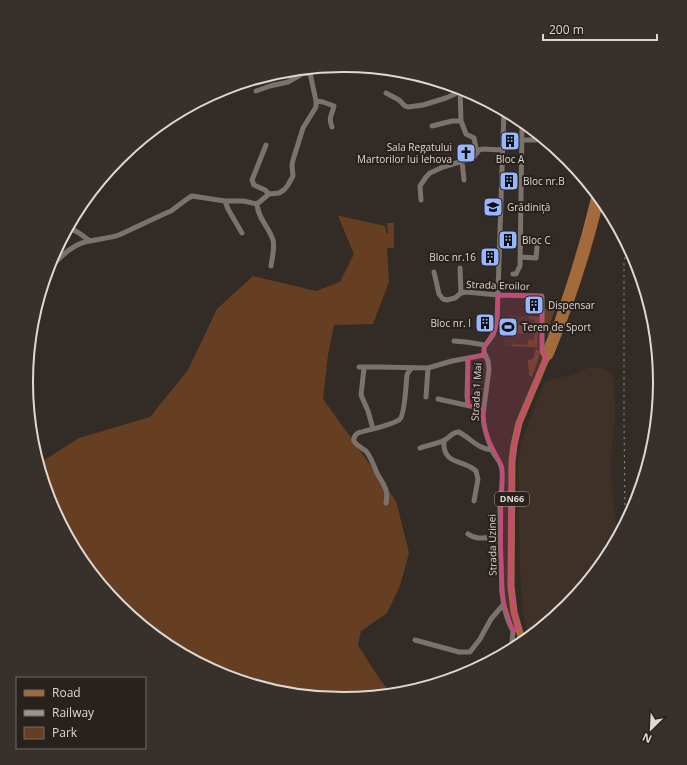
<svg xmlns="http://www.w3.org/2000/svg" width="687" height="765" viewBox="0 0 687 765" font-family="'Open Sans',sans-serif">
  <rect width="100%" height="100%" fill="#332b25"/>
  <path fill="#3f3128" d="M511,315L540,317L538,349L515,347L504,345V318Z
    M601,367L614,375L615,418L610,469L618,540L607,559L568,607L529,639L523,611L520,575L518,459L522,440L544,382L556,378L572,375L588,368Z"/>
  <path fill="#663f23" d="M338,216H340L385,226L386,233H388L387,223H394V248H387L389,282L373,324L334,325L328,355L323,399L354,442L396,501L409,553L400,586L387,613L361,631L358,645L371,666L391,695L343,700L281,694L222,676L167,646L119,607L79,559L50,504L37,462L43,461L79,438L150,417L188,370L217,309L253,276L316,291L340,282L354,254Z
    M544,309H555L549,327L545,325L544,323Z
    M529,316L539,317L537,347L512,346V344L528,345V340H534L535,320L529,319Z
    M504,318H512L511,335H504Z
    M512,325H525L524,334L512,333Z
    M536,349L539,351V357L532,377L529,376L528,360L533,359L535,351Z"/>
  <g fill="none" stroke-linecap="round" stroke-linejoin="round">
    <path stroke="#301400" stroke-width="1" d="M262,77C275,77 290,77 301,69"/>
    <path stroke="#7c726c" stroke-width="5" d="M460,88L461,121L466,134L474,138L477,153
      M256,91L270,86L288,82L302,74L310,72
      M386,93L399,100L405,106L408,107L423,105L446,98L455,94L460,89
      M212,94L213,96
      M316,101L323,102L334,106C332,115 328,117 332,127
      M504,110L497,322L493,335L484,347V352L488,361L489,370L483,414C483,426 487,438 492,450C495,458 502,461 502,471C503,482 501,493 500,504C500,510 500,517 500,523C501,535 500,547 501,559C502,584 500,608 513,631L518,629
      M432,126L452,121H461
      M521,140H536
      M266,145L252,180L254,185L265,190L269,194
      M462,161L464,180
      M421,200L420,186L426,177L430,173L443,167L473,158L479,150L483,149L503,150
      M225,201L228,209L242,233
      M257,204C258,219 269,227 273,240C275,248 272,258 271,266
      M68,227L79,233L90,241
      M520,257L536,258L537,247
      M460,268L461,293
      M47,270C58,260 70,246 85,242C96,239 107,239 119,235L164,214L171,211L187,199L192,196L225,201H243L257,204L269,194L279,193L284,190L288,185L293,176L292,165L293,160L303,128L316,107V101L309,68
      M434,272L439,294L443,299L447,300L455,298L461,293L466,292L498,295L542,296V352L545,356
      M513,274H516L520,266L522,127L525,122
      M542,329L549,331L554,330
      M454,341L466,342L485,345
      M359,367H378L428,368L452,361L479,356L485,354
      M364,368L361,395L368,411L373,429
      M426,397L428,368
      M438,399L484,409
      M468,405L467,396L468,358
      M444,440C442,466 464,459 476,471L478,479L474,501
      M420,448C428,445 437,444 445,440C450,437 452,432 459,432C470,438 478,449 492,450
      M386,503C387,498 387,494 386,490C384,484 380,479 377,473C374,466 371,457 366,451C362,448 356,445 354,441C353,437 355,435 358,433C367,430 394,425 400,419C405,414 406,383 407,375L409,371L412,368
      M468,534C478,541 488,537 500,537
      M415,640L459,652H470L480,639L491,619L503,605
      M510,652L512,642L513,631"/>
    <path stroke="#a36b3b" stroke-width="7" d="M546,359L545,353L558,321L574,272L585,235L596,192
      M523,644L514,612L511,586L512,461L514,445L519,423L546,359L550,355C571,304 588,251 601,198"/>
    <path stroke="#9b9590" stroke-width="1" stroke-dasharray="2 4" stroke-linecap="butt" d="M658,409L659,361
      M627,523L625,509L624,423V262L628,247"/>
  </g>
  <path fill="#c94879" fill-opacity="0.2" stroke="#c94879" stroke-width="3" stroke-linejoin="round" d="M498,295L542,296V347L546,359L519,423L512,461L511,586L518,629L513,631L501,593L502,466L486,434L482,409L468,405V358L484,355V347L496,327Z"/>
  <defs>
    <symbol id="building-square" viewBox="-11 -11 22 22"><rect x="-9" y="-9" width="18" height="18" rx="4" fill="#96b6fd" stroke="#29211c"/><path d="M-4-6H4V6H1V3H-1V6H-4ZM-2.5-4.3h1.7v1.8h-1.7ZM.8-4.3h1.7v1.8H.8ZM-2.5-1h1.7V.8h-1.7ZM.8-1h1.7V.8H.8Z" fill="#111"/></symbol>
    <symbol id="church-square" viewBox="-11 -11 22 22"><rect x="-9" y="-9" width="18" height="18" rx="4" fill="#96b6fd" stroke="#29211c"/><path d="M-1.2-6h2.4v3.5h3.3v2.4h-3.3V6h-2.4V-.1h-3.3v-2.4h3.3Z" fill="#111"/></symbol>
    <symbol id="school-square" viewBox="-11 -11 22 22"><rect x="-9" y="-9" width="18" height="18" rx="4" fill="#96b6fd" stroke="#29211c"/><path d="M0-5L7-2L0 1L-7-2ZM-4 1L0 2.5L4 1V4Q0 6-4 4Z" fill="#111"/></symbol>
    <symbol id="stadium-square" viewBox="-11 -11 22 22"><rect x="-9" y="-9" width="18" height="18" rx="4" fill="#96b6fd" stroke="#29211c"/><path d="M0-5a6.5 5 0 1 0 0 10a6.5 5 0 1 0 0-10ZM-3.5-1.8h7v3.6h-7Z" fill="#111"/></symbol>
  </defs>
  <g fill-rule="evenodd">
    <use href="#building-square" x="499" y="130" width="22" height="22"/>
    <use href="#church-square" x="455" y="142" width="22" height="22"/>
    <use href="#building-square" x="498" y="170" width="22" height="22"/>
    <use href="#school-square" x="482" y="196" width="22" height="22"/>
    <use href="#building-square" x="497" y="229" width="22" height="22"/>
    <use href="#building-square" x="479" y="246" width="22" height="22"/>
    <use href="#building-square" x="523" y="294" width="22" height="22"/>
    <use href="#building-square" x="474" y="312" width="22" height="22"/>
    <use href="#stadium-square" x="497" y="316" width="22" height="22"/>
  </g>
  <g text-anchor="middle" stroke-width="4" stroke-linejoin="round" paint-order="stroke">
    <rect fill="#29211c" stroke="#a7a19d" stroke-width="1" x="495" y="492" width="34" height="14" rx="3"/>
    <g font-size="9" font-weight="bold" fill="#ddd8d4">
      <text x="512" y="502">DN66</text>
    </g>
    <g font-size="10" fill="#ddd8d4" stroke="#29211c" text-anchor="start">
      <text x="452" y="151" text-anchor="end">Sala Regatului<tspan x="452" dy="12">Martorilor lui Iehova</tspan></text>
      <text x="510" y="163" text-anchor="middle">Bloc A</text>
      <text x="523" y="185">Bloc nr.B</text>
      <text x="507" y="211">Grădiniță</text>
      <text x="522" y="244">Bloc C</text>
      <text x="476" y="261" text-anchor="end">Bloc nr.16</text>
      <text x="548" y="309">Dispensar</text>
      <text x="471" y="327" text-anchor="end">Bloc nr. I</text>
      <text x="522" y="331">Teren de Sport</text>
    </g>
    <g font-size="10" fill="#ddd8d4" stroke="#29211c">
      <text transform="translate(498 285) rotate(2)" y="4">Strada Eroilor</text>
      <text transform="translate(476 392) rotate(-87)" y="4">Strada 1 Mai</text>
      <text transform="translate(492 545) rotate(-91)" y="4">Strada Uzinei</text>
    </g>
  </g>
  <path d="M0 0H687V765H0ZM33 382a310 310 0 1 1 620 0a310 310 0 1 1-620 0Z" fill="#37302b" fill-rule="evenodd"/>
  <path fill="none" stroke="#ddd8d4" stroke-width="2" d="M33 382a310 310 0 1 1 620 0a310 310 0 1 1-620 0Z"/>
  <rect x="16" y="677" width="130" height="72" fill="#29211c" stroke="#716a66"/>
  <rect x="24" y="690" width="20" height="6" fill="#a36b3b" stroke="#716a66"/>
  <text x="52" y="697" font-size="12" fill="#ddd8d4">Road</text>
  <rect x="24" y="710" width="20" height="6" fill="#9b9590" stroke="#716a66"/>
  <text x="52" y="717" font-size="12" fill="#ddd8d4">Railway</text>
  <rect x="24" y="727" width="20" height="12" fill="#663f23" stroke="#716a66"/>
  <text x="52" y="737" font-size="12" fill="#ddd8d4">Park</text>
  <g transform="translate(651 729) rotate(204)" stroke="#29211c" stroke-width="3" paint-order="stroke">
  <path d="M0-3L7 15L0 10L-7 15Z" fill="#ddd8d4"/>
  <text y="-6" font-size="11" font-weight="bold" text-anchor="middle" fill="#ddd8d4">N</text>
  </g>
  <path d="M543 34v6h114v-6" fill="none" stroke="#ddd8d4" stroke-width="2"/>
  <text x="549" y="34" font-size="12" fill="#ddd8d4" stroke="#29211c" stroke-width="3" paint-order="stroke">200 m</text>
</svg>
